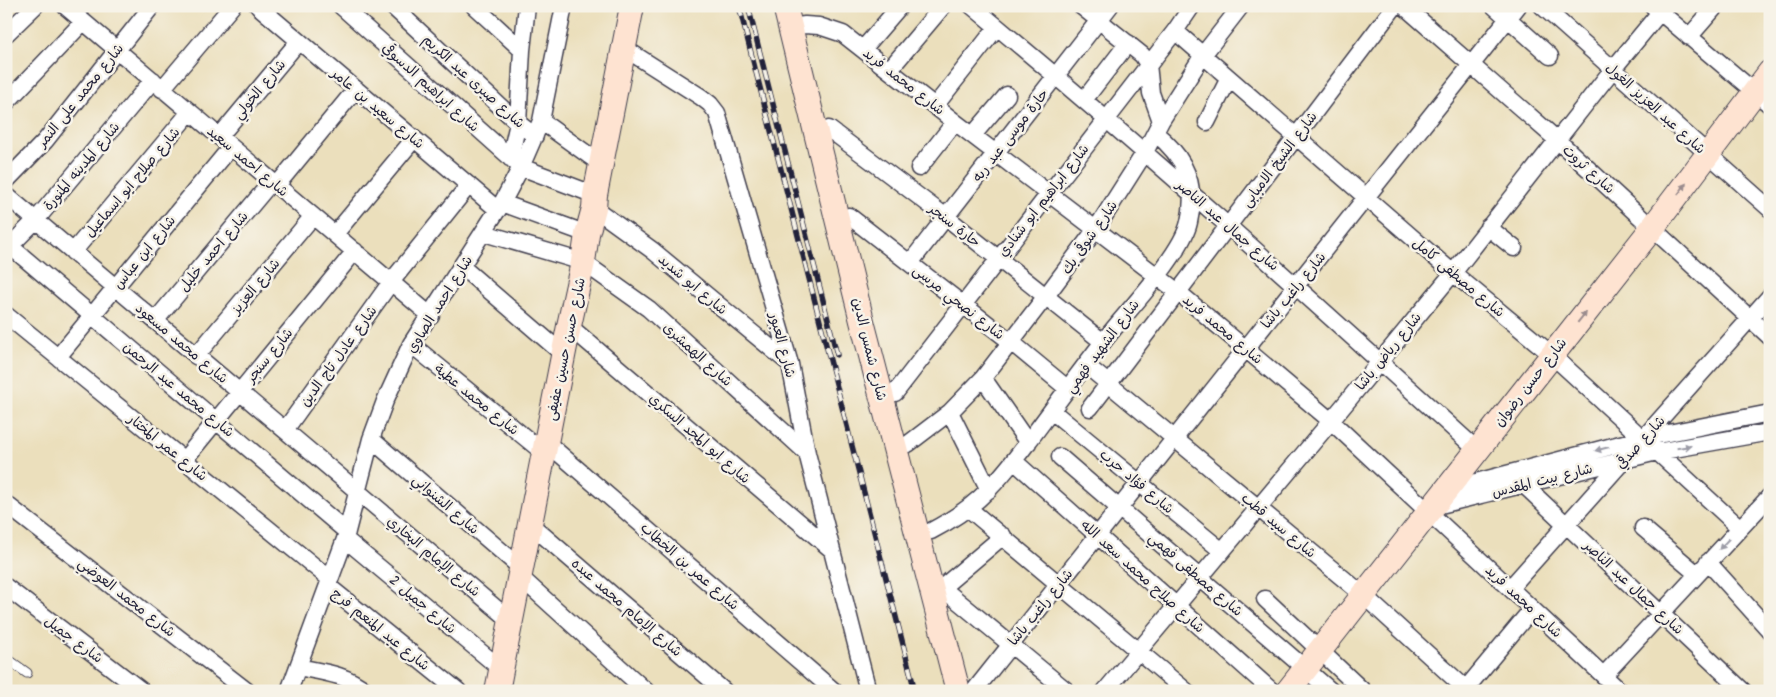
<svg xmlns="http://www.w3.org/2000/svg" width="1776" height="697" viewBox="0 0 1776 697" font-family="Kalam,'Playpen Sans Arabic',sans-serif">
  <rect width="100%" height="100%" fill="#f7f3e8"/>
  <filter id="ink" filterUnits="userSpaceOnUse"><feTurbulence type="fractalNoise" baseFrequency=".02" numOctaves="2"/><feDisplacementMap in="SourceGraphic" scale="10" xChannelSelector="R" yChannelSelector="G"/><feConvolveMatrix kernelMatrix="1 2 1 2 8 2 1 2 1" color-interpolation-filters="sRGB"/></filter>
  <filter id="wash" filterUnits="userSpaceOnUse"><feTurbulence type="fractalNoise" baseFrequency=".0096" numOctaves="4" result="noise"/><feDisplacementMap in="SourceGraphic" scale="20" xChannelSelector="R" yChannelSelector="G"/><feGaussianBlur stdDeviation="1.12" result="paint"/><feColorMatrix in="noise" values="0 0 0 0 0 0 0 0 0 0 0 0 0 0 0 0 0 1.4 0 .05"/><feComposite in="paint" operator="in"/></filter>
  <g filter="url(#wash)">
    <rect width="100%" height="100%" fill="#ebdfbc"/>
  </g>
  <g filter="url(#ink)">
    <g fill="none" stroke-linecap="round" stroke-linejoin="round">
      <defs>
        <path id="lane" d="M6,658L27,673"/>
        <path id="street" d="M65,6L431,316
          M258,6L498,210
          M341,6L521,167L595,195
          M392,6L518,123L535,136
          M474,6L522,50
          M972,6C1145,149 1311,299 1477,450
          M1081,6L1142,55L1148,64L1151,93L1161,121
          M1404,6L1556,139L1770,337
          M1494,6L1550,56
          M1542,6L1770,209
          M1653,6L1770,105
          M790,27L805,25L819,26L843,34L955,122L1178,292L1331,421L1620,691
          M1175,31L1453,273L1552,355L1740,528
          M6,34L35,6
          M1689,37L1716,6
          M624,48L701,97L710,104L717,113L790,364L807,453L868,691
          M863,49L900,6
          M889,70L943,6
          M162,89L232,6
          M1084,100L1128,43
          M6,103L83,22
          M935,106L997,27
          M541,121L601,164
          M1207,122L1229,78
          M829,129L946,217L1103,342
          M973,135L1007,95
          M219,137L299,41
          M510,158L518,123L522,50L527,6
          M919,168L955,122
          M6,181L45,141L152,6
          M277,185L356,89
          M6,195L510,620
          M502,203L587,234
          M594,208L652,250L790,364
          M849,216L1011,342L1068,389
          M1488,227L1514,248
          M484,233L583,262L649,309L807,453
          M335,234L414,139
          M10,246L347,532
          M6,250L36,220L153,80
          M73,252L190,112
          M910,263L1110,6
          M462,267L563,354
          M6,315L330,579
          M155,321L272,181
          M569,326L832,550
          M411,344L544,453
          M196,356L313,216
          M58,357L231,147
          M1086,365L1362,594L1468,691
          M983,378L1028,443
          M895,393L1175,31L1192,6
          M1090,408L1395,6
          M1052,411L1222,551
          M950,412L989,490
          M285,430L391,282L469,185
          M371,439L521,568
          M546,442L834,691
          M908,444L950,412L983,378L1046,296L1096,229L1145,152L1161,121L1203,55L1241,6
          M1060,457L1331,691
          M184,460L355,251
          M1014,461L1272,691
          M1524,485L1743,691
          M1446,490L1643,438L1770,413
          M6,504L247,691
          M1432,507L1657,452L1770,432
          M968,508L1186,691
          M530,524L724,691
          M1643,528L1697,574
          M931,531C952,520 972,507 989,489C1003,475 1016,458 1028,442C1053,409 1077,375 1103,342C1125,313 1182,255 1189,222C1198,184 1184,156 1155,133
          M345,539L501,669
          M1708,562L1770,631
          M519,576L646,691
          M945,585L1003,536
          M328,586L458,691
          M6,587L142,691
          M1510,588L1770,296
          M947,592L1067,691
          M1265,599L1362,690
          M298,667C323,672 346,674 366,691
          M1604,675L1770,496
          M289,691L345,539L371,439L385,401L411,344L502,203L521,167L541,121L564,6
          M974,691L1518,6
          M1105,691L1331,421L1453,273L1613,69L1665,6
          M1464,691L1532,609"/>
        <path id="secondary" d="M785,6L862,321L958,691
          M497,691L569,326L583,262L587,234L594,208L595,195L632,6
          M1288,691L1653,227L1770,72"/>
      </defs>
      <use href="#lane" stroke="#403e4e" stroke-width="11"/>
      <use href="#street" stroke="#403e4e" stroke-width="19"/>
      <use href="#secondary" stroke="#403e4e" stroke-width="26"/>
      <use href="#lane" stroke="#fff" stroke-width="9"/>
      <use href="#street" stroke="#fff" stroke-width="16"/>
      <use href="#secondary" stroke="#fee3d1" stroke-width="24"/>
      <defs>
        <path id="rail" d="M739,6L915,691
          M748,6L837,355"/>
      </defs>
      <use href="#rail" stroke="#22223b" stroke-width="5.5"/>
      <use href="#rail" stroke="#f7f3e8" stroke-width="4" stroke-dasharray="11" stroke-linecap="butt"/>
    </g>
    <defs><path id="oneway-solid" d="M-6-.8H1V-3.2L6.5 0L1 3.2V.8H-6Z" transform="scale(1.25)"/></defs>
    <g fill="#9b8c8e">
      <use href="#oneway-solid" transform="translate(1682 189) rotate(-53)"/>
      <use href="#oneway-solid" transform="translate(1582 317) rotate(-52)"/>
    </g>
    <g fill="#9c9ca7">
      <use href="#oneway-solid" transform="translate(1684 447) rotate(-10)"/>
      <use href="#oneway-solid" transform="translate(1602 449) rotate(165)"/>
      <use href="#oneway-solid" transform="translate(1724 544) rotate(133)"/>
    </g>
  </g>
  <g text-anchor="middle" stroke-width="5" stroke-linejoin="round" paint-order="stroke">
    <g font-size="14" fill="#22223b" stroke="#f7f3e8">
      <text transform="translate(474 81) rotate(42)" y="5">شارع صبرى عبد الكريم</text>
      <text transform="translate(904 81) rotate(38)" y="5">شارع محمد فريد</text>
      <text transform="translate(431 87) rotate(42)" y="5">شارع ابراهيم الدسوقي</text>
      <text transform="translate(259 89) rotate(-50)" y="5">شارع الخولي</text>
      <text transform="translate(80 95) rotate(-51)" y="5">شارع محمد على النمر</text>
      <text transform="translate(378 108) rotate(40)" y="5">شارع سعيد بن عامر</text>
      <text transform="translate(1656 108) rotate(42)" y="5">شارع عبد العزيز الغول</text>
      <text transform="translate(1010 135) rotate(-52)" y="5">حارة موسى عبد ربه</text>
      <text transform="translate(1279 159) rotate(-53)" y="5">شارع الشيخ الامبابى</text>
      <text transform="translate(248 161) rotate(40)" y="5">شارع احمد سعيد</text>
      <text transform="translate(81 166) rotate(-50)" y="5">شارع المدينه المنورة</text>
      <text transform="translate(1589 169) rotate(42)" y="5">شارع ثروت</text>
      <text transform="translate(132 182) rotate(-50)" y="5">شارع صلاح ابو اسماعيل</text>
      <text transform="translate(1043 200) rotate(-52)" y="5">شارع ابراهيم ابو شنادي</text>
      <text transform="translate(955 225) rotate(38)" y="5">حارة سنجر</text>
      <text transform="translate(1228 225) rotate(41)" y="5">شارع جمال عبد الناصر</text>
      <text transform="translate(1089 237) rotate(-55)" y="5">شارع شوقى بك</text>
      <text transform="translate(213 251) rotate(-50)" y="5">شارع احمد خليل</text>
      <text transform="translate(144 252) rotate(-51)" y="5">شارع ابن عباس</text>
      <text transform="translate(1459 277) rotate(40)" y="5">شارع مصطفى كامل</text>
      <text transform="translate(693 284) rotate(40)" y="5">شارع ابو شديد</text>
      <text transform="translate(255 286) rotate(-50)" y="5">شارع العزيز</text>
      <text transform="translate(1293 290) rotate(-51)" y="5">شارع راغب باشا</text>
      <text transform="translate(959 302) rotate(38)" y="5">شارع نصحي مرسى</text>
      <text transform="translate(439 304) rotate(-58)" y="5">شارع احمد الصاوي</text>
      <text transform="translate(1223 329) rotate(40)" y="5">شارع محمد فريد</text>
      <text transform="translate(182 343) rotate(40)" y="5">شارع محمد مسعود</text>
      <text transform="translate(783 345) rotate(75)" y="5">شارع العبور</text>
      <text transform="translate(1102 346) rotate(-53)" y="5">شارع الشهيد فهمي</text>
      <text transform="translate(565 349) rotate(-78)" y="5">شارع حسن حسين عفيفى</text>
      <text transform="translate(870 349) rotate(76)" y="5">شارع شمس الدين</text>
      <text transform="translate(1388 351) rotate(-51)" y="5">شارع رياض باشا</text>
      <text transform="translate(698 354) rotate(42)" y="5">شارع الهمشرى</text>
      <text transform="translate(269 355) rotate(-51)" y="5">شارع سنجر</text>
      <text transform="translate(338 356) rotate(-54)" y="5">شارع عادل تاج الدين</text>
      <text transform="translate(1530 382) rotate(-52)" y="5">شارع حسن رضوان</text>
      <text transform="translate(179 389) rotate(40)" y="5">شارع محمد عبد الرحمن</text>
      <text transform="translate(477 399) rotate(39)" y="5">شارع محمد عطية</text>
      <text transform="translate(700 438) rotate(41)" y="5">شارع ابو المجد السكري</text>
      <text transform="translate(1640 442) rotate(-48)" y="5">شارع صدقي</text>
      <text transform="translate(168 447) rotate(39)" y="5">شارع عمر المختار</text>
      <text transform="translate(1542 480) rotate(-14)" y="5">شارع بيت المقدس</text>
      <text transform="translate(1137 481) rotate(40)" y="5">شارع فؤاد حرب</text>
      <text transform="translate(446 504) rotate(41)" y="5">شارع الشنواني</text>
      <text transform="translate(1279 525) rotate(40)" y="5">شارع سيد قطب</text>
      <text transform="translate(434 556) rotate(40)" y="5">شارع الإمام البخاري</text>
      <text transform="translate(690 566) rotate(41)" y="5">شارع عمر بن الخطاب</text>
      <text transform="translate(1196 574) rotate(41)" y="5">شارع مصطفى فهمي</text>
      <text transform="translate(1143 576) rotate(42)" y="5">شارع صلاح محمد سعد الله</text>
      <text transform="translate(1634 587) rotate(43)" y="5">شارع جمال عبد الناصر</text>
      <text transform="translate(127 597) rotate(38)" y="5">شارع محمد العوضي</text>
      <text transform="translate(1524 601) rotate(43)" y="5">شارع محمد فريد</text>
      <text transform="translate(423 604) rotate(40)" y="5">شارع جميل 2</text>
      <text transform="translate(627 607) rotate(41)" y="5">شارع الإمام محمد عبده</text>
      <text transform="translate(1040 607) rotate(-51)" y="5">شارع راغب باشا</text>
      <text transform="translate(381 629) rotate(39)" y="5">شارع عبد المنعم فرج</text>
      <text transform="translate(74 639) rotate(37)" y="5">شارع جميل</text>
    </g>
  </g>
  <rect width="1776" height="697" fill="none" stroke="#f7f3e8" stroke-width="25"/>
</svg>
